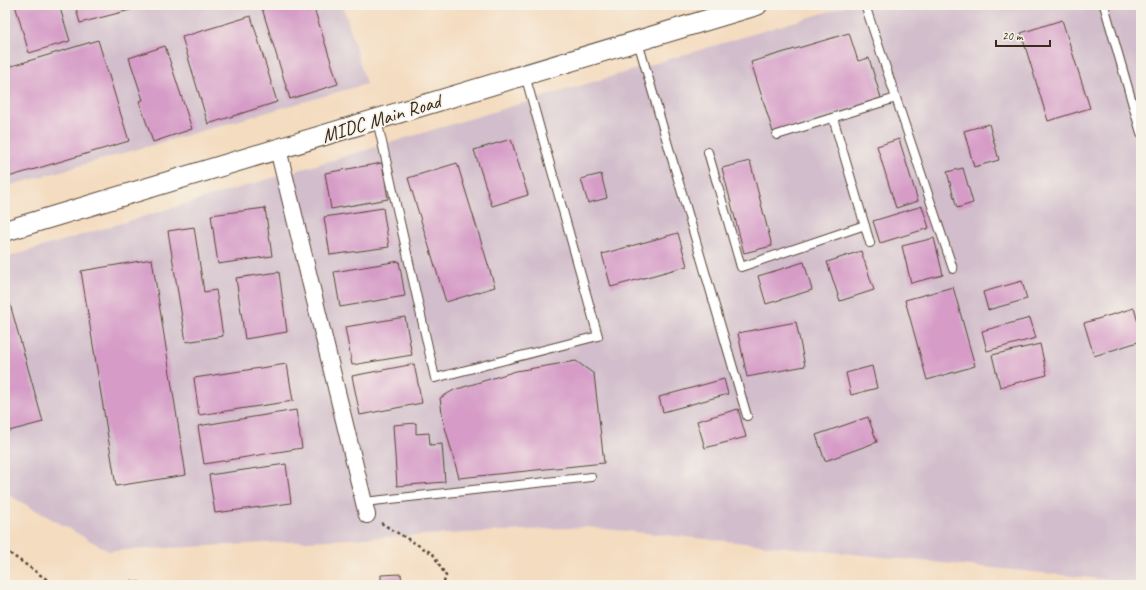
<svg xmlns="http://www.w3.org/2000/svg" width="1146" height="590" viewBox="0 0 1146 590" font-family="Caveat,sans-serif">
  <rect width="100%" height="100%" fill="#f7f3e8"/>
  <filter id="ink" filterUnits="userSpaceOnUse"><feTurbulence type="fractalNoise" baseFrequency=".025" numOctaves="2"/><feDisplacementMap in="SourceGraphic" scale="8" xChannelSelector="R" yChannelSelector="G"/><feConvolveMatrix kernelMatrix="1 2 1 2 8 2 1 2 1" color-interpolation-filters="sRGB"/></filter>
  <filter id="wash" filterUnits="userSpaceOnUse"><feTurbulence type="fractalNoise" baseFrequency=".012" numOctaves="4" result="noise"/><feDisplacementMap in="SourceGraphic" scale="16" xChannelSelector="R" yChannelSelector="G"/><feGaussianBlur stdDeviation="0.9" result="paint"/><feColorMatrix in="noise" values="0 0 0 0 0 0 0 0 0 0 0 0 0 0 0 0 0 1.4 0 .05"/><feComposite in="paint" operator="in"/></filter>
  <g filter="url(#wash)">
    <rect width="100%" height="100%" fill="#f4dcc0"/>
    <path fill="#d1bdcb" d="M5,5H343L366,84L5,187Z
      M850,5H1141V583L586,527L109,551L5,493V258Z"/>
    <g id="blocks">
      <path fill="#d69cc7" d="M15,5H59L70,41L29,53Z
        M75,5H133L134,9L80,23Z
        M261,5H313L338,84L290,99Z
        M251,16L277,102L208,124L182,37Z
        M1062,20L1090,108L1048,121L1021,33Z
        M849,33L858,61L869,58L881,98L773,132L751,62Z
        M98,40L129,141L5,178V68Z
        M165,46L192,129L153,142L139,101L143,100L129,58Z
        M989,124L999,160L974,167L964,131Z
        M511,139L528,195L492,206L474,150Z
        M899,139L918,201L896,208L877,146Z
        M750,161L772,246L744,253L722,168Z
        M382,163L388,199L331,209L325,173Z
        M457,163L495,287L446,302L408,178Z
        M963,168L973,203L957,208L947,172Z
        M601,174L607,198L588,203L581,179Z
        M922,206L929,228L880,243L873,221Z
        M265,208L272,256L218,264L211,215Z
        M383,208L389,247L330,255L324,217Z
        M194,227L204,292L216,290L223,336L186,342L168,231Z
        M678,233L687,266L611,287L602,254Z
        M934,238L943,275L911,283L902,246Z
        M861,251L874,290L840,301L827,262Z
        M152,259L186,475L116,486L81,271Z
        M399,261L405,296L340,307L334,272Z
        M804,262L812,290L766,304L758,276Z
        M279,272L287,332L245,339L236,278Z
        M1022,281L1027,299L988,310L983,292Z
        M953,287L975,366L927,380L905,300Z
        M10,304L43,422L9,431L5,416V306Z
        M1134,308L1141,333V341L1094,356L1084,323Z
        M405,317L412,355L352,365L345,327Z
        M1030,318L1036,338L987,351L982,331Z
        M796,322L805,366L747,377L738,333Z
        M1040,344L1047,375L1000,387L992,355Z
        M576,361L594,374L604,463L459,478L443,420L440,398L454,390L516,371Z
        M287,364L293,401L199,415L194,378Z
        M414,364L422,403L360,415L352,376Z
        M872,366L877,388L851,395L846,373Z
        M724,379L728,394L663,412L659,397Z
        M738,409L746,437L705,448L697,421Z
        M296,410L302,448L204,464L198,426Z
        M868,417L877,442L825,461L816,435Z
        M416,423V434L429,433L430,445L442,444L445,482L397,486L393,425Z
        M286,464L291,503L215,513L209,475Z
        M401,574L402,585H381V575Z"/>
    </g>
  </g>
  <g filter="url(#ink)">
    <use href="#blocks" fill-opacity="0" stroke="#574536" stroke-width="1"/>
    <g fill="none" stroke-linecap="round" stroke-linejoin="round">
      <defs>
        <path id="service" d="M865,5L953,269
          M1104,5L1141,133
          M638,42L747,416
          M833,118L870,243
          M377,120L435,378L598,336L525,75
          M777,135L896,98
          M708,152L741,267L865,225
          M364,502L591,477"/>
        <path id="minor" d="M278,149L367,515"/>
        <path id="tertiary" d="M5,231L757,5"/>
      </defs>
      <use href="#service" stroke="#574536" stroke-width="10"/>
      <use href="#minor" stroke="#574536" stroke-width="18"/>
      <use href="#tertiary" stroke="#574536" stroke-width="22"/>
      <path stroke="#574536" stroke-width="2.5" stroke-dasharray="3 3" stroke-linecap="butt" d="M381,523L433,554L446,576L443,585
        M5,550L49,581L50,585
        M120,585L131,581L152,585"/>
      <use href="#service" stroke="#fff" stroke-width="8"/>
      <use href="#minor" stroke="#fff" stroke-width="16"/>
      <use href="#tertiary" stroke="#fff" stroke-width="20"/>
    </g>
  </g>
  <g text-anchor="middle" stroke-width="3.5" stroke-linejoin="round" paint-order="stroke">
    <g font-size="20" fill="#3b2a1e" stroke="#f7f3e8">
      <text transform="translate(381 118) rotate(-17)" y="7">MIDC Main Road</text>
    </g>
  </g>
  <rect width="1146" height="590" fill="none" stroke="#f7f3e8" stroke-width="20"/>
  <path d="M996 40v6h54v-6" fill="none" stroke="#3b2a1e" stroke-width="2"/>
  <text x="1002" y="40" font-size="12" fill="#3b2a1e" stroke="#f7f3e8" stroke-width="3" paint-order="stroke">20 m</text>
</svg>
